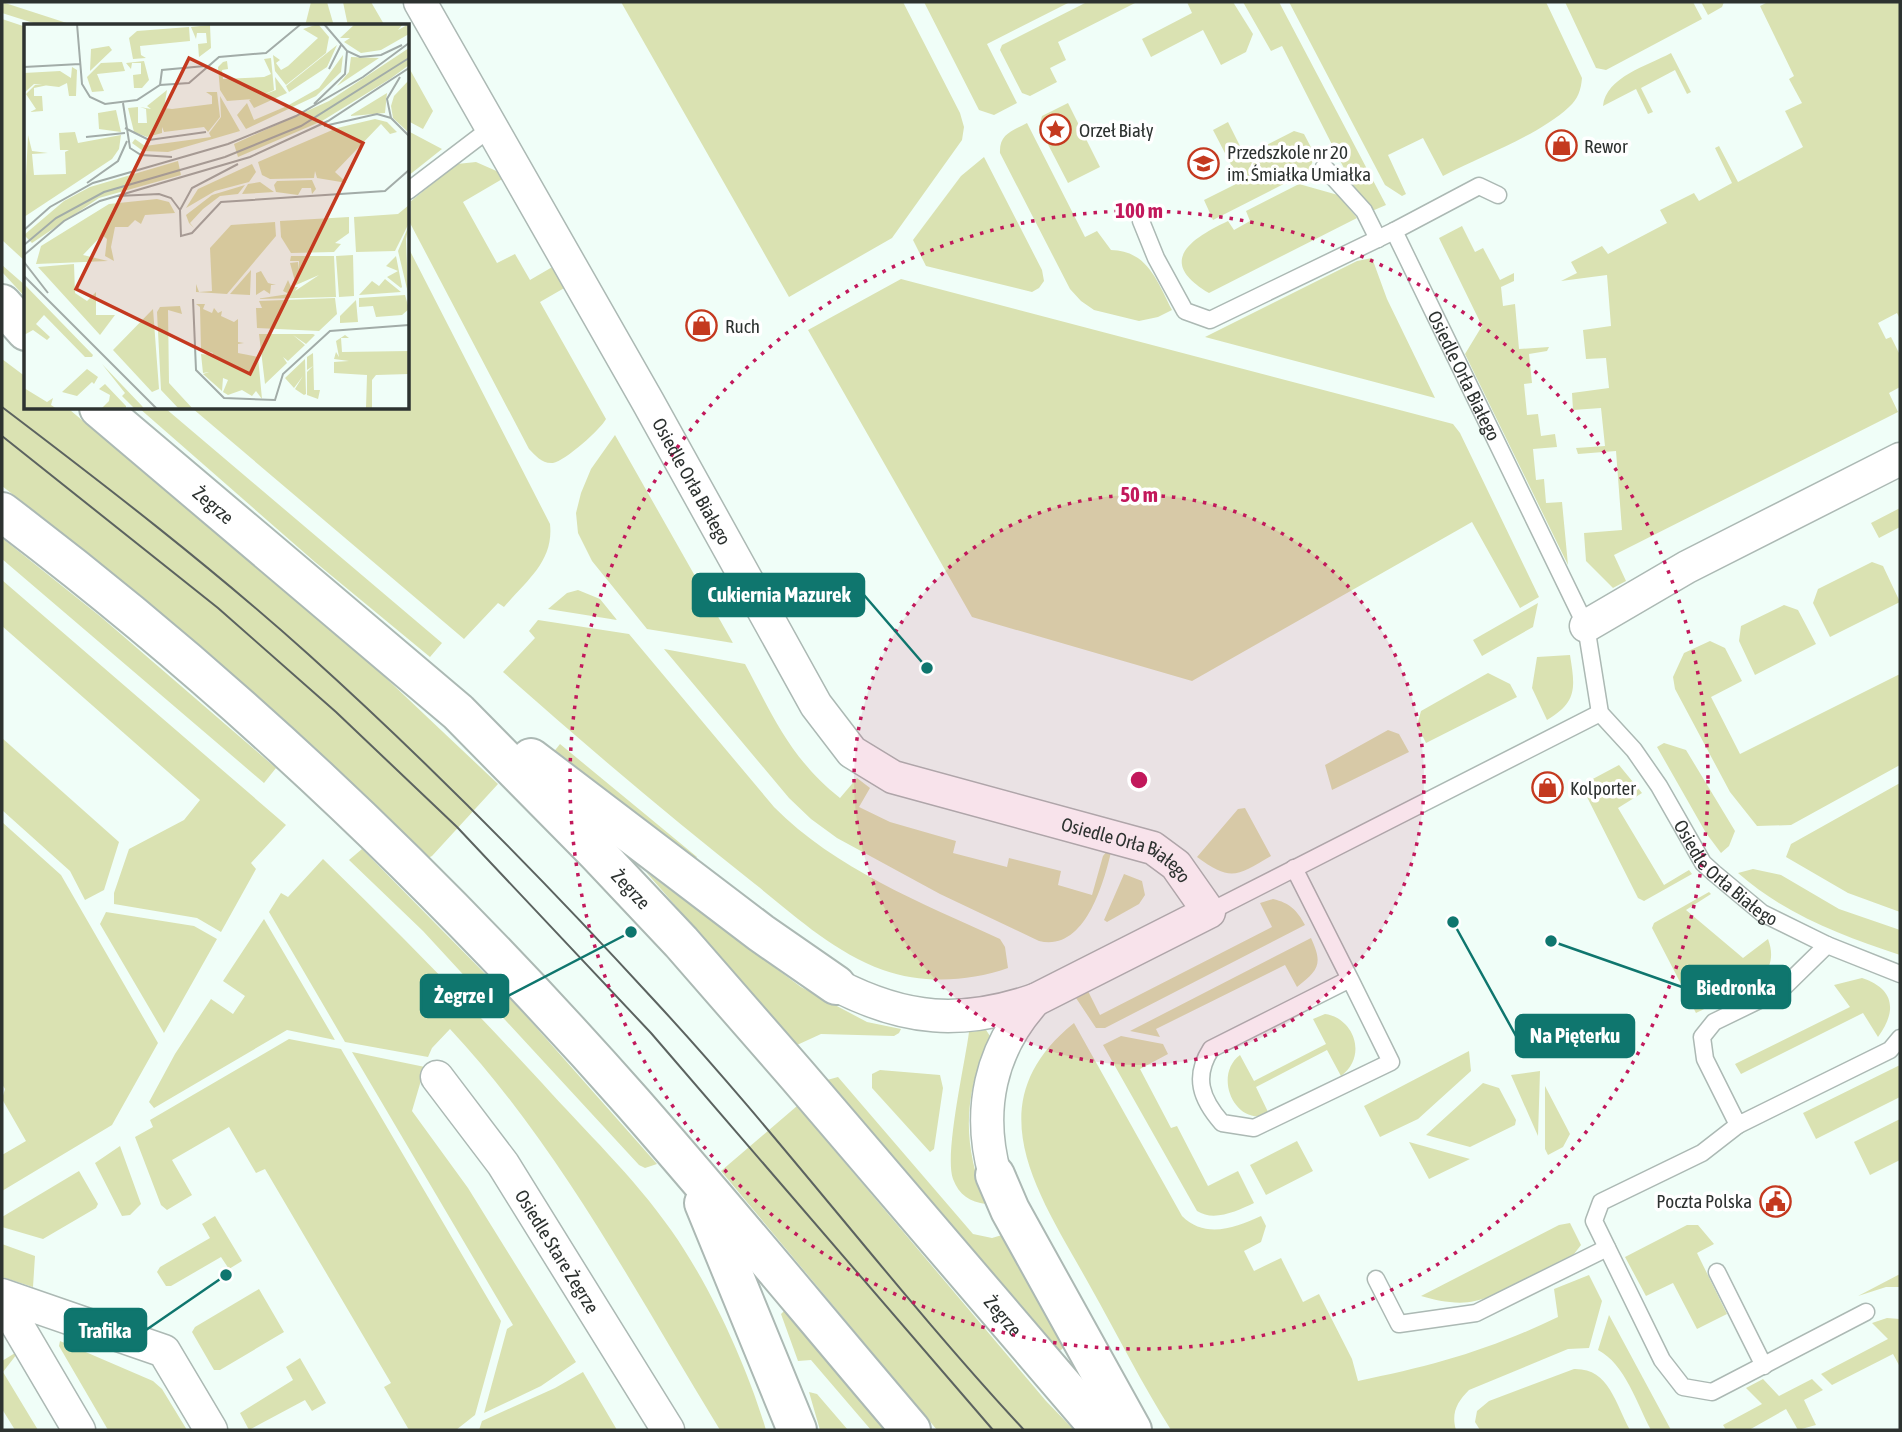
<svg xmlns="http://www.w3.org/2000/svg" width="1902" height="1432" viewBox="0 0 1902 1432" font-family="'Asap Condensed',sans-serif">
  <rect width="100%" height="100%" fill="#f0fef8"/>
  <path fill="#dae2b2" d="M2,2L76,26H43L2,13Z
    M311,2H327L334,26H305Z
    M343,2H371L385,26H348Z
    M621,2H903L960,113L964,127L962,140L892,238L789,297Z
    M924,2H1070L987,44L1017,103L994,115L979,110Z
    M1087,2H1137L1058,42L1066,60L1050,68L1057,82L1030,96L1022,93L1000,50L1002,45Z
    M1187,2H1233L1253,34L1246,52L1221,65L1203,30L1151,57L1142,39L1192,13Z
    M1243,2H1279L1386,205L1372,211L1352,184L1282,46L1271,51Z
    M1289,2H1546L1582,78C1581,90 1578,99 1569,107C1538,136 1481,156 1443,176L1423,138L1388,155L1406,194L1402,196L1385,185Z
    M1565,2H1693L1702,19L1606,70L1596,68Z
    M1701,2H1724L1722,7L1708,15Z
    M1768,2H1900V319L1897,313L1878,323L1886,339L1891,337L1900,355V387L1889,393L1898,412L1614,555L1626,581L1613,588L1586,561L1584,533L1622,530L1616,451L1578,454L1576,448L1605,446L1601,408L1573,410L1572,393L1609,388L1606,358L1586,359L1583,330L1611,326L1607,275L1561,281L1577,273L1571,262L1602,246L1608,254L1667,223L1660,210L1694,193L1699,201L1732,183L1715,148L1719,146L1738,182L1803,147L1785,111L1802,103L1789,79L1794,76L1760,6Z
    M2,19L26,27V262L2,240Z
    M1671,53L1691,92L1687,94L1675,70L1641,88L1653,112L1648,114L1636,89L1603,106C1606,77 1647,66 1671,53Z
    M408,66L433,111L423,129L408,121Z
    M1068,103L1100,167L1068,183L1039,127L1042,116Z
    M1228,122L1245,156L1294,131L1304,134L1315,155L1309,171L1213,220L1204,200L1240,182L1213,130Z
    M1027,123L1085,237L1097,231L1111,250C1148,251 1157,281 1172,310L1158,317L1139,321L1094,310L1081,301L1070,289L1000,153C999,134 1012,131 1027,123Z
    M408,131L442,149L408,176Z
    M984,157L1042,270L1044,281L1039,288L1032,292L926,266L913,240L961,176Z
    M476,162L501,173L504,178L463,202L497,263L515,254L530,280L554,266L566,287L540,302L606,419C601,429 565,461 553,463C542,464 536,456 529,449L410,223L411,201L457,164Z
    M1299,184L1338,195L1357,218L1209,293C1156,262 1190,239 1228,221L1234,230L1250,221L1246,211Z
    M1462,226L1475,252L1483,248L1500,280L1514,273V281L1501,287L1503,306L1515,304L1519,349L1549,347L1547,351L1529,354L1532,383L1524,384L1527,415L1538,414L1541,436L1555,434L1557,447L1533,449L1536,480L1544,479L1546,503L1562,502L1568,565L1465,354L1482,326L1439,238Z
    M408,247L550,524C554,561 527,580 504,607L498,603L464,639L192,408H408Z
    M1372,258L1387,299L1435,398L1205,337L1357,261Z
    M2,265L26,286V298L2,272Z
    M901,279L1453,424L1460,433L1539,597L1520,608L1472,522L1192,681L972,617L808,330Z
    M2,359L26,377V408L70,410L369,662L498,784L432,856L428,858C291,727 151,602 2,486Z
    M139,408H165L442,643L430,657L315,562Z
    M615,435L733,643L647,629L592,561L578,533L576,513L581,493L591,469Z
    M1900,508V527L1879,538L1871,523Z
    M2,538L101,617L276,768L264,783L2,559Z
    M1872,562L1883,566L1900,602L1830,637L1813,603L1818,589Z
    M2,580L286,825L251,863L256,869L221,932L197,918L114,904V893L129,849L184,820L200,800L2,626Z
    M578,590L600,599L617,620L548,609L567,593Z
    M1538,603L1533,627L1482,656L1473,640Z
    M1784,605L1798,610L1816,644L1755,675L1739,641L1741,626Z
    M538,620L629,634L774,807C835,869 922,903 1000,939L1005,947L1008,968C968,982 923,984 883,970C834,952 795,916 755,884C669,816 585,745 503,672L535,638L529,631Z
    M1710,641L1725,648L1742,681L1711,697L1740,754L1900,674V765L1791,825L1757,826L1730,792L1675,689L1673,677L1684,653Z
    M664,649L745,664C774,718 791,759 840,798L857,778L870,788L859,807L890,822L956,841L953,853L1007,867L1009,858L1061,871L1058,885L1092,895L1103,856L1107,851L1111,852C1103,886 1084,952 1039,941L940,894L837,838L811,819L789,798Z
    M1570,655C1575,687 1578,702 1547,720L1532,688L1537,657Z
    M1488,673L1510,684L1517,697L1426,743L1417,725L1421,711Z
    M1388,730L1399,734L1409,752L1332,790L1325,765Z
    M2,738L119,842L104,890L85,900L70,871L2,810Z
    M1664,743L1686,750L1735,831L1729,846L1721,853L1706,833L1657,747Z
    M560,744L697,857L693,862L552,754Z
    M1619,765L1642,793L1618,808L1664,885L1689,870L1692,874L1644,901L1638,898L1585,793L1589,781Z
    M1900,783V912L1848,893L1786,857L1791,844Z
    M1245,808L1271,856C1237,876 1231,882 1197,857L1238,809Z
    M2,822L61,875L158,1043L112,1125L2,1191V1155L26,1141L2,1099L5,1089L2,1084Z
    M362,849L519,1008L657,1164L645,1168L639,1165L423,931L349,860Z
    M323,859C398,932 471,1006 542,1083C585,1131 634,1177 671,1230C710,1285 747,1366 766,1430H720C636,1293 560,1147 450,1029L432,1048L428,1057L345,1042L269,912L281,893L288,897Z
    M1753,869L1781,875L1839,909L1900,930V955C1841,935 1786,915 1738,873Z
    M646,872L801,987L867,1022L901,1029L899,1033L894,1036L821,1034L797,1045Z
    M1124,874L1142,881L1145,895L1139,904L1107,922L1104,920Z
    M1709,892L1711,894L1686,910L1743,958L1768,939C1785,984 1728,997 1696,1013L1652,928L1654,923Z
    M1273,899C1290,903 1297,910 1305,925L1105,1028H1096L1076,998L1088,991L1100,1015L1272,927L1260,903Z
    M106,912L194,926L217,939L164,1033L100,924Z
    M264,919L335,1040L287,1030L154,1108L149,1102L175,1054L211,999L233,1014L245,996L223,981Z
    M1311,938C1323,964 1319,970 1297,987L1285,965L1156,1029L1160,1037L1130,1031Z
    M1862,978C1895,989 1897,1011 1878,1037L1863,1013L1741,1074L1735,1064L1850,1007L1834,985Z
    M1325,1014C1354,1018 1368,1056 1341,1076L1327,1050L1256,1087L1269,1114C1236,1128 1212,1076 1240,1055L1254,1081L1326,1044L1313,1019Z
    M1074,1023L1182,1216C1205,1239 1235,1228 1261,1216L1266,1226L1261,1242L1244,1251L1254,1271L1281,1258L1303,1302L1319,1294L1352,1359L1358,1381C1432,1366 1490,1350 1558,1317L1554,1289L1589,1275L1602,1301L1589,1348L1568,1349L1469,1390C1457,1402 1451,1413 1456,1430H1171C1142,1384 1117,1334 1090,1286C1041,1197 972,1105 1074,1023Z
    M986,1030L990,1036C963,1097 962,1142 986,1204C970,1202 959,1195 953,1179C944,1155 965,1063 969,1032Z
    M1121,1036L1163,1044L1168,1054L1140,1069L1171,1128L1177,1126L1208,1186L1238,1171L1254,1203C1237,1211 1214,1222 1197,1211L1103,1045Z
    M289,1039L341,1049L501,1321L475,1415L456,1430H409L384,1387L391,1383L265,1169L256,1173L229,1127L172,1160L192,1195L167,1210L161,1205L135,1137L153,1127L150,1120Z
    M1469,1051L1471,1071L1418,1119L1380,1137L1364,1106Z
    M352,1052L425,1067L412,1111L468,1188L576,1362L541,1386L484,1413L507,1329L513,1325Z
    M1900,1065V1097L1816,1139L1803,1113Z
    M880,1070L940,1075L943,1088L934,1149L930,1152L872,1088V1074Z
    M1540,1071L1538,1136L1511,1075Z
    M838,1077L973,1234L992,1238L1002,1235L1064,1347L1061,1350H1056L827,1080Z
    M1483,1083L1499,1088L1516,1120L1515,1125L1470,1147L1426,1135Z
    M1545,1086L1570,1134L1563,1147L1548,1155L1545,1149Z
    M797,1106L1046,1401L1074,1430H937L721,1171Z
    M1900,1119V1160L1870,1175L1854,1142Z
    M1297,1141L1313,1171L1266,1195L1250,1165Z
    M1409,1142L1470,1159L1429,1179Z
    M120,1146L141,1204L130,1215L122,1216L95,1163Z
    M79,1171L98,1204L96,1208L43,1239L2,1227V1217Z
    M215,1216L242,1261L229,1269L221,1257L171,1286H166L157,1272L160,1267L210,1238L202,1224Z
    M1570,1223L1581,1245L1574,1254C1547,1270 1505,1295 1475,1301C1458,1305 1438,1301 1421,1296L1559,1225Z
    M1687,1225H1698L1714,1244L1697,1253L1727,1314L1697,1329L1673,1283L1646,1296L1625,1257Z
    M2,1244L35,1256L33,1287L2,1277Z
    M1900,1274V1287H1886L1858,1296Z
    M259,1289L284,1332L220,1370H214L192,1332L195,1327Z
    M784,1311L787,1313L884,1430H871L811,1360L798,1361L781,1314Z
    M1609,1315L1671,1430H1651C1637,1404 1625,1364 1598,1350Z
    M1887,1318L1900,1319V1367L1893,1354L1832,1385L1821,1374L1888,1339L1872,1323Z
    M60,1341L153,1381L162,1389L187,1430H108L59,1346Z
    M20,1350L3,1372L38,1430H15L2,1409V1361Z
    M300,1358L326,1403L312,1411L305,1400L249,1430L240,1413L293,1380L286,1367Z
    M1574,1369C1609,1368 1615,1403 1630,1430H1480L1475,1422L1477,1411L1489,1401Z
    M583,1372L617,1430H479L482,1421L555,1388Z
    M1763,1379L1779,1396L1812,1379L1823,1390L1804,1400L1816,1425L1798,1430L1786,1409L1749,1430H1726L1723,1425L1762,1404L1746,1388Z
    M809,1392L817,1394L848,1430H820Z"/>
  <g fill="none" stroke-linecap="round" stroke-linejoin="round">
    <defs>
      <g id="lane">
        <path d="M1324,167L1364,211L1378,239"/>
        <path d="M408,191L492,127"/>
        <path id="s1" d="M1498,195L1479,186L1394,231L1586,626L1600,713L1634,750L1659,786L1703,863L1714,873L1762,913L1827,945L1900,974"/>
        <path d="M1141,221L1156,258L1185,311L1210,320L1394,231"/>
        <path d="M1294,868L1350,979L1211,1049C1193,1077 1201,1099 1222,1123L1254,1128L1391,1062L1350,979"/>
        <path d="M1209,912L1600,713"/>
        <path d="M1827,945L1782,989L1714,1022L1702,1037L1705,1059L1738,1125L1890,1050L1900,1038"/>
        <path d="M1738,1125L1702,1153L1601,1202L1594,1221L1662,1360L1683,1387L1712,1392L1866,1312"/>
        <path d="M1717,1272L1764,1366"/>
        <path d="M1376,1279L1399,1324L1476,1313L1607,1248"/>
      </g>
      <g id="street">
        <path id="s2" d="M420,2L648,402L816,705L852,752L893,777L1153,848L1176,865L1209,912L1035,1000C990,1049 977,1111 995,1175"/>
        <path d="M1586,626L1687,567L1900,459"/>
        <path d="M836,985C906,1021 961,1025 1035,1000"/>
        <path id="s3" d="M437,1077L503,1164L668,1430"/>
        <path d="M2,1295L164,1351L211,1430"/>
        <path d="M2,1299L79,1430"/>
      </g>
      <g id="secondary">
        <path d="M2,304L26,331"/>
        <path id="s4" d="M99,408L458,712L597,853L681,942L797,1075L1101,1430"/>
        <path d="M2,512C231,685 442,887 633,1103C727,1210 818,1321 911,1430"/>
        <path d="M531,758L761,933L836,985"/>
        <path d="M995,1175L1010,1210L1132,1430"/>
        <path d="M704,1203L797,1430"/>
      </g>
    </defs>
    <use href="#lane" stroke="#acb9b4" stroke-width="19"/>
    <use href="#street" stroke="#acb9b4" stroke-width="35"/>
    <use href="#secondary" stroke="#acb9b4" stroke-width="42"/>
    <use href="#lane" stroke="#fff" stroke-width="16"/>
    <use href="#street" stroke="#fff" stroke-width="32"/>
    <use href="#secondary" stroke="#fff" stroke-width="38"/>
    <path stroke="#5c6360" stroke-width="2" d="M2,407C106,486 210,566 308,654C429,763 543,879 653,999C782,1138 895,1291 1024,1430
      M2,436L218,608L336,712L457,827L651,1033L993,1430"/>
  </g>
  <circle cx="1139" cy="780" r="285" fill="#c2185b" fill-opacity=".12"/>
  <g fill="none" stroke="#c2185b" stroke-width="3.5" stroke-dasharray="3.5 7">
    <circle cx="1139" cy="780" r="285"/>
    <circle cx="1139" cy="780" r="569"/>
  </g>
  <defs>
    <symbol id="sight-ring" viewBox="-11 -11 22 22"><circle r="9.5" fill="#fff" stroke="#c4391f" stroke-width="1.5"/><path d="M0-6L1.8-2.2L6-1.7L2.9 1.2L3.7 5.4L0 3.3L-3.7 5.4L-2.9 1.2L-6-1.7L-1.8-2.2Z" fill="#c4391f"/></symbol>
    <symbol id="shop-ring" viewBox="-11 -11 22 22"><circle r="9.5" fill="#fff" stroke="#c4391f" stroke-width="1.5"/><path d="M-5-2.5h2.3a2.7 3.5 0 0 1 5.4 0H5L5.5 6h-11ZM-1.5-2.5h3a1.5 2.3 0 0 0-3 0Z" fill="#c4391f"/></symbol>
    <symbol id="school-ring" viewBox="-11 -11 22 22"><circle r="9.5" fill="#fff" stroke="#c4391f" stroke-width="1.5"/><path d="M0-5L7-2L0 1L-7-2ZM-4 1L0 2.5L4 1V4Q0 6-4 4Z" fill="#c4391f"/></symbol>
    <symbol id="civic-ring" viewBox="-11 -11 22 22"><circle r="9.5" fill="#fff" stroke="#c4391f" stroke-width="1.5"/><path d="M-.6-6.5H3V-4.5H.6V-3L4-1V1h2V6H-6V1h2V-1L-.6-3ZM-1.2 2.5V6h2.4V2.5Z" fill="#c4391f"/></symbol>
  </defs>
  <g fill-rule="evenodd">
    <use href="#sight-ring" x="1038" y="112" width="35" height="35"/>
    <use href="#shop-ring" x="1544" y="128" width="35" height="35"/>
    <use href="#school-ring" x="1186" y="146" width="35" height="35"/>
    <use href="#shop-ring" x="684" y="308" width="35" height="35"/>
    <use href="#shop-ring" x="1530" y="770" width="35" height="35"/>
    <use href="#civic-ring" x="1758" y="1184" width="35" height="35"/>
  </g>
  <g text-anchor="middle" stroke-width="7" stroke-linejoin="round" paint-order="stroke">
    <g font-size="19" fill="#2d3230" stroke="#fff" text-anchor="start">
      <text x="1079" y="137">Orzeł Biały</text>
      <text x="1584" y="153">Rewor</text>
      <text x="1227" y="159">Przedszkole nr 20<tspan x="1227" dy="22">im. Śmiałka Umiałka</tspan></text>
      <text x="725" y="333">Ruch</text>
      <text x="1570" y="795">Kolporter</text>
      <text x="1752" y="1208" text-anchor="end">Poczta Polska</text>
    </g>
    <g font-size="19" fill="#2d3230" stroke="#fff">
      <text dy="7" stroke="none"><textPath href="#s1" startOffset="278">Osiedle Orła Białego</textPath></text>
      <text dy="7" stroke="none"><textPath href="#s2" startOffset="551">Osiedle Orła Białego</textPath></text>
      <text dy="7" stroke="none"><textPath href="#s4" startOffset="150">Żegrze</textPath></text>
      <text dy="7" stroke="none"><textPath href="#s2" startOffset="1160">Osiedle Orła Białego</textPath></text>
      <text dy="7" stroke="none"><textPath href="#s1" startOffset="850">Osiedle Orła Białego</textPath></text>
      <text dy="7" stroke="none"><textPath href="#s4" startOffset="718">Żegrze</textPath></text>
      <text dy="7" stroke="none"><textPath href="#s3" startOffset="212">Osiedle Stare Żegrze</textPath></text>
      <text dy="7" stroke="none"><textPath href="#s4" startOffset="1284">Żegrze</textPath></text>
    </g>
  </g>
  <g transform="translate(24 24)">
    <rect width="385" height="385" fill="#f0fef8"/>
    <path d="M294,0L305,13L302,29L262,61L251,47L249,31L256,36L252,39L257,46L264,42L294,14L279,5ZM331,0H379L374,6L385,0V10L357,26L337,29L320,18L326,14H316ZM186,1L187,24L175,33L174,20L183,19L182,9H173L172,15L167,3ZM165,3L166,17L116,22L117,31L122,34L109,35L105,14L113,7ZM313,21L303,43L265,68L262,62ZM85,22L88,26L66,47L67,25ZM385,24V41L366,55L298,97L214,133L210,120L305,77ZM319,31L317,48L292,72L222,105L213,91L223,79L230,96L263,82L295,64ZM327,33L355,34L313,62L325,48ZM247,34L250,66L229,75L203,77L196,66L194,43L199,38L203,37L204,45L198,46L199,55L240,53L247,50L240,35ZM120,37L125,56L118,64H110L109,51L117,50V39H108L107,45L102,39ZM77,39L98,38L101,47L73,50L80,67L68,68L63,53ZM48,43L53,46L52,72H45L43,59L35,63L10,60L0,69V49L36,47L47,54ZM251,53L263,69L230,84L225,76L252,66ZM385,56V105L383,107L369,94L367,82L370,72ZM11,61H24L10,64V72H18L19,87L6,88L12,85L2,70ZM143,66L140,84L148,85L188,80V72L182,68H193L196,93L184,108L180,103L140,108L138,103V109L123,113L110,108L104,84L114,83V99H123L122,85L116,83L127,85L123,82ZM363,69L361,89L327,92V91ZM196,72L216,107L144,128L119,127L108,119L111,115L121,122L187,113L185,109L197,93ZM92,86L97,108L75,105L74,89ZM351,95L363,98L373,108L366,110L357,100L311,148L323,159L293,154L291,147L290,154L246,155L238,151L234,138L313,104ZM51,108L54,119L97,111L95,125L88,135L0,193L4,111L8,127L24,129L8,130L10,151L42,150L41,128L45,126H36L35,109ZM154,137L157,151L75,174L8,219L0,211L40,177L66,163ZM228,140L232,148L225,158L191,167L162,184L174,165ZM288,156L292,165L288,170L287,164H278L274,171L252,168L250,161L253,157ZM236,158L250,168L218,170L224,160ZM221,161L214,170L196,172L179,185L166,199L170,204L165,199L162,191L188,171ZM133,175L145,178L151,189L121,191L117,200L111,196L104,203H91L87,223L90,237L81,232L83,215L78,211L59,231L84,237L12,240L17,222L85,180ZM385,181V199L371,227L332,228L330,193L374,190ZM325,193V209L311,219L317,220L310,228L267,229L257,213L256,197ZM251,198L252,212L203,270L172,268V260L175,268L188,267L186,224L207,201ZM385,201L382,215L384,269L374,227ZM329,231L330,272L315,273L312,232ZM267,232H310L312,273L232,275L265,270L259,267L264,256L267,263H274L271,267L295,251L272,261L266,239L274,238L275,246V237H266ZM372,232L378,263L377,264L363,253L374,247L362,242ZM50,240L51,269L63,277L72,268V291H91L76,311L14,243ZM227,246L226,271L206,270ZM237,247L244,259L252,261H247L246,270L240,266L232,271V249ZM361,255L377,268L335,271L348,257L355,262ZM0,260L69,331L68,333H61L20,291L12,300L26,313L23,316L9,306L0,311ZM381,271L385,285L378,291L352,293L349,282L335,283V274ZM311,274L313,290L295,307L233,304L232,284H238L235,277ZM332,276L334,298L316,299V292ZM172,280H181L179,285L188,289L190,284L194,289L198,287L197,292L210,298L214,295V318L220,319L214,320V329L234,333L238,375L232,367L228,372L218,366L204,371L199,368L204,356L199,354L198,367L179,350L185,348L179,349L177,330L188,331L189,329L177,325L176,283ZM156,282L158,290L144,286L145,359L169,385H155L137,366L133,288L136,283ZM129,285L135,365L128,368L89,326ZM235,310H289L291,311L282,320L269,311L281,321L264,337L259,333L263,339L241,360ZM321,311L325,314H317L318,328L385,327V350L352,351L348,356V385H337L342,384L343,351L310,349V338L325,337L310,335L312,328L315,333L312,317ZM289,329L290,366H296L294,375L283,371V348L289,342L283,346V333ZM281,335L282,370L280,371L271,365L279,352L270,364L261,354ZM78,340L118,382L120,385H111L98,372L101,369ZM63,345L74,353L70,360L68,358L53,372L38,368ZM81,360L102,382V385H77L85,377L86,371L75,365ZM0,364L23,378L29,374L27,381L33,385H0Z" fill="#dae2b2"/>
    <path fill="none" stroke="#a2aca8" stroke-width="2" d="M53,0L58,60L66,73L81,80L113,76L136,61L165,59L195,33L242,29L277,0M300,0L323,27L336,33L357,31L378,21M0,43L56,40M305,45L317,21M136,61L138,46L181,42M99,79L106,124L117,131L148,133M290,80L321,50L323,27M367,94L363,75L376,53M300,102L353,90L367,94L385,112M101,104L125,116L182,108M62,113L101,109M63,159L94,137L103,117M94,172L135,170L147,174L156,186L157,212L168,209L197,178L361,167L385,146M156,186L168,164L214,140M0,206L26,183L69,159L204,120L272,92L339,53L385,19M0,221L32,194L80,168L201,133L277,102L385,34M0,231L40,197L76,177L226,133L304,97L385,44M0,238L24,269M0,252L133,385M169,275L172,346L200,374L251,376L259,350L306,307L385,301"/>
    <path fill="#c4391f" fill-opacity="0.15" stroke="#c4391f" stroke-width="3.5" d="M165,34L339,119L226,350L52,265Z"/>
    <rect width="385" height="385" fill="none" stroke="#2d3230" stroke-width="3.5"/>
  </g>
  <circle cx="1139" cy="780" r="10" fill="#c2185b" stroke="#fff" stroke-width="3.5"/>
  <g font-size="21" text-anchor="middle" font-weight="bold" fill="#c2185b" stroke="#fff" stroke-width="7" stroke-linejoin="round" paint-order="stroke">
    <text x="1139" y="218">100 m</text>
    <text x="1139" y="502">50 m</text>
  </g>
  <path fill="none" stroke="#0f766e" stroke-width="2.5" d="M927 668L864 595M1551 941L1682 987M631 932L508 996M1453 922L1516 1036M226 1275L146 1330"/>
  <g fill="#0f766e" stroke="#fff" stroke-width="2.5">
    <circle cx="927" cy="668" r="7"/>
    <circle cx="1551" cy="941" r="7"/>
    <circle cx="631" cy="932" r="7"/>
    <circle cx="1453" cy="922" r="7"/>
    <circle cx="226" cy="1275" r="7"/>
  </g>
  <g fill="#0f766e" stroke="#0f766e" stroke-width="2.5">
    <rect x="693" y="574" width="171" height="42" rx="7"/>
    <rect x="1682" y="966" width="108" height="42" rx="7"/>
    <rect x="421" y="975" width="87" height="42" rx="7"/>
    <rect x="1516" y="1015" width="118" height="42" rx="7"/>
    <rect x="65" y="1309" width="81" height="42" rx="7"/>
  </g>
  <g font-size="21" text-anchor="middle" font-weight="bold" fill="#fff">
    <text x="779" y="602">Cukiernia Mazurek</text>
    <text x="1736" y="995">Biedronka</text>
    <text x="464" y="1003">Żegrze I</text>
    <text x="1575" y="1043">Na Pięterku</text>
    <text x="105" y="1338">Trafika</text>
  </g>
  <rect width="1902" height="1432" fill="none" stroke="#2d3230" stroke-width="7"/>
</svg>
